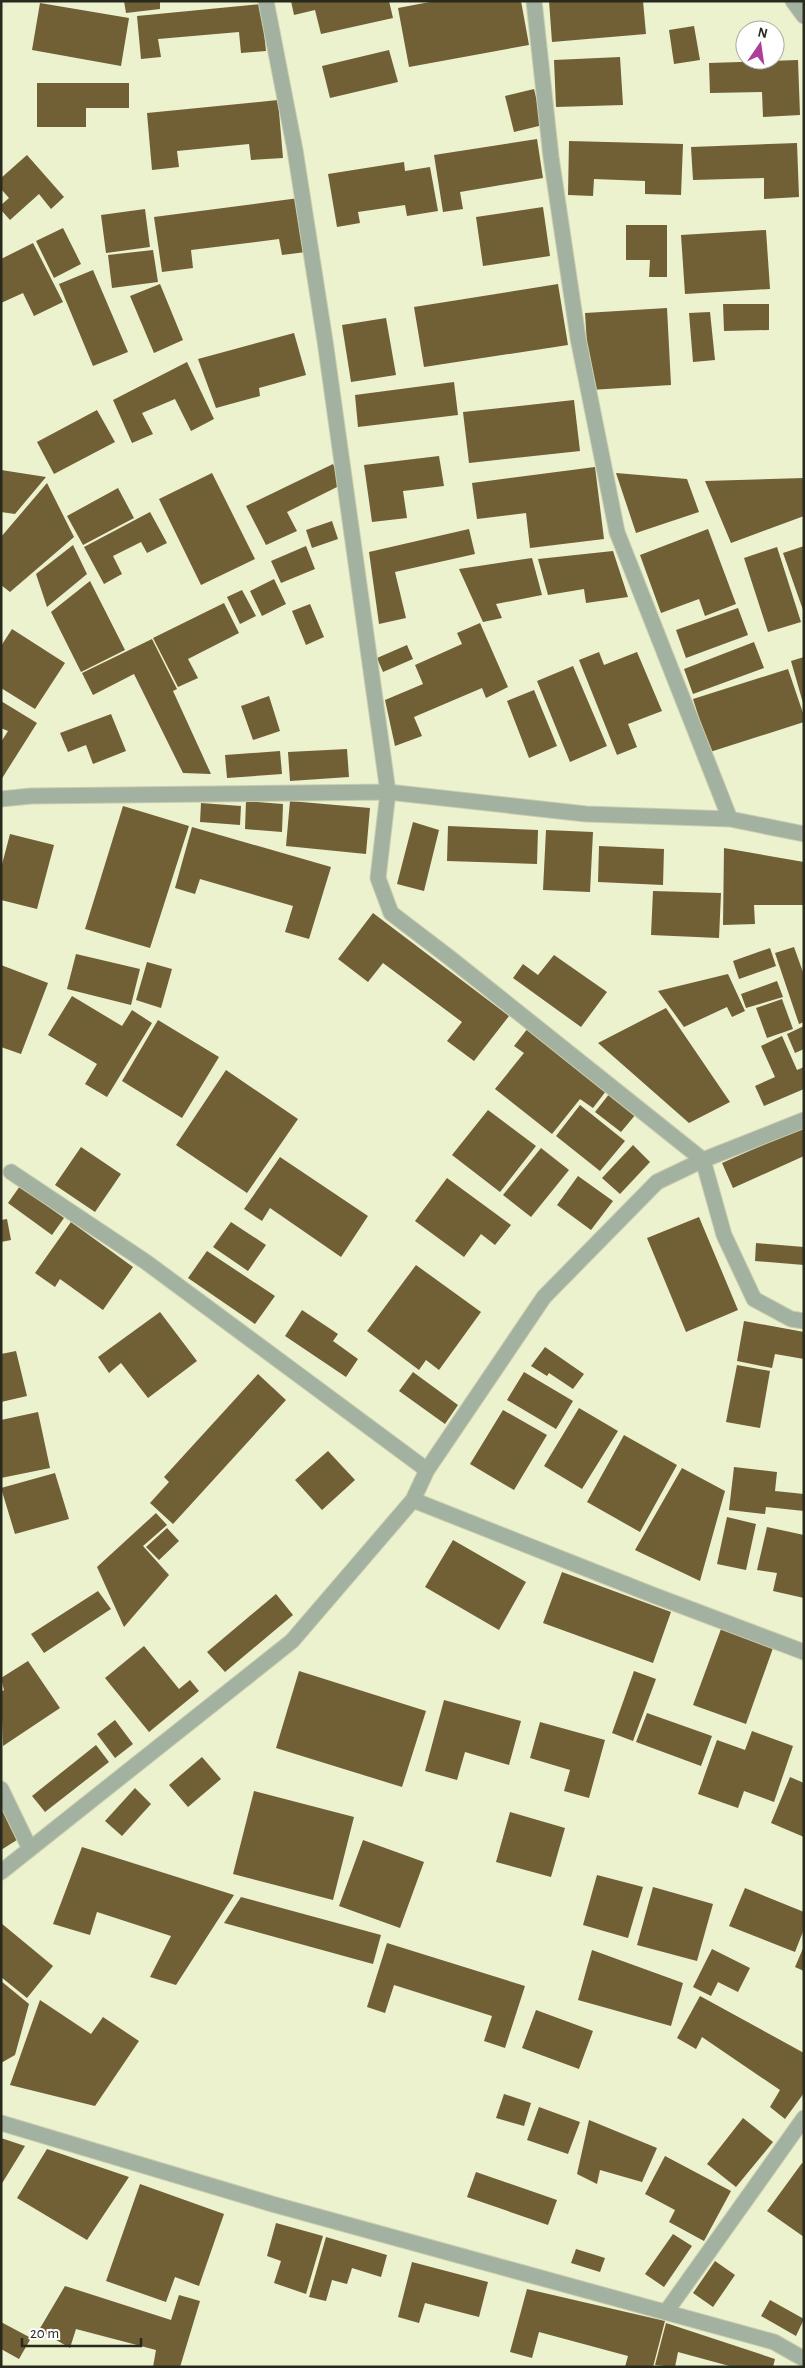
<svg xmlns="http://www.w3.org/2000/svg" width="805" height="2368" viewBox="0 0 805 2368" font-family="'Alegreya Sans',sans-serif">
  <rect width="100%" height="100%" fill="#ecf1ce"/>
  <path fill="#715f36" d="M124,1H160V9L126,13Z
    M291,1H389L393,18L321,34L315,10L294,15Z
    M435,1H521L529,45L409,67L398,8Z
    M549,1H643L646,34L552,42Z
    M40,3L129,18L121,66L32,50Z
    M261,4L266,51L241,53L239,32L158,39L161,57L141,59L137,16Z
    M694,26L700,60L674,64L669,30Z
    M389,50L398,82L330,98L322,66Z
    M620,57L623,105L556,107L554,60Z
    M798,60L800,115L763,117L762,92L710,93L709,63Z
    M37,83H129V108H86V127H37Z
    M534,89L543,125L514,132L505,96Z
    M278,100L283,158L251,160L249,144L177,151L179,167L152,170L147,113Z
    M537,139L543,178L460,192L463,209L443,212L434,155Z
    M569,141L683,144L681,195L645,194V181L594,179L593,196L568,195Z
    M797,143L799,197L764,199V178L693,180L691,147Z
    M27,155L64,197L51,209L39,194L10,220L1,210V205L9,198L1,189V178Z
    M404,162L405,171L430,167L438,211L407,216L405,205L358,212L360,223L337,227L328,174Z
    M299,198L306,252L282,255L279,239L191,250L193,268L162,272L154,217Z
    M543,207L550,256L483,266L476,217Z
    M145,209L150,247L106,253L101,215Z
    M626,225H667V277H649L650,260H626Z
    M63,228L81,264L54,278L36,241Z
    M766,230L770,289L685,294L681,235Z
    M33,243L63,302L34,316L23,293L1,303V259Z
    M153,250L158,282L112,288L108,255Z
    M93,270L128,352L93,366L59,284Z
    M160,284L183,340L154,353L130,296Z
    M558,284L568,345L424,367L414,307Z
    M723,304H769V330L724,331Z
    M667,308L671,385L590,390L585,313Z
    M710,312L715,360L693,362L689,313Z
    M386,318L396,375L351,382L342,325Z
    M294,333L306,375L259,388L260,396L216,408L198,359Z
    M187,362L214,419L191,431L175,399L142,413L153,434L132,443L113,400Z
    M454,382L458,415L358,427L355,395Z
    M574,400L580,451L469,463L463,412Z
    M97,410L115,442L54,474L37,442Z
    M439,456L444,486L403,491L407,518L372,522L364,465Z
    M333,464L343,484L287,512L297,531L266,545L246,506Z
    M595,467L604,539L530,548L526,513L477,519L472,483Z
    M1,470L46,477L15,514L1,512Z
    M212,473L255,559L201,585L159,499Z
    M616,473L687,479L699,512L636,533Z
    M804,478V516L731,543L705,481Z
    M47,483L74,537L10,592L1,585V537Z
    M118,488L134,518L83,545L67,516Z
    M150,512L167,543L147,553L141,542L113,556L122,574L104,584L84,547Z
    M332,521L338,539L312,548L306,530Z
    M469,529L475,554L395,572L406,618L379,624L369,552Z
    M708,529L736,604L705,616L699,599L661,613L640,555Z
    M73,545L87,574L47,607L36,574Z
    M306,546L315,569L281,583L271,561Z
    M804,546V610H803L783,553Z
    M777,547L801,622L768,632L744,558Z
    M613,551L628,597L586,603L584,589L548,595L538,559Z
    M532,558L542,595L496,604L502,618L483,622L459,569Z
    M274,579L286,604L262,616L250,591Z
    M90,581L125,650L81,672L51,612Z
    M242,590L256,616L240,624L227,597Z
    M224,603L239,633L188,659L198,678L178,687L153,638Z
    M310,604L324,637L306,645L292,611Z
    M738,608L748,635L686,658L676,630Z
    M480,623L508,687L486,698L482,688L414,717L422,736L395,746L385,700L423,684L415,665L462,644L457,633Z
    M12,629L65,663L35,709L1,688V646Z
    M152,639L177,689L173,691L211,774L183,773L134,674L93,695L82,673Z
    M754,642L764,668L693,694L684,669Z
    M407,645L413,659L383,672L377,658Z
    M599,652L604,665L637,652L662,711L628,724L637,747L617,755L579,660Z
    M804,657V703H803L791,661Z
    M573,666L607,746L570,762L537,681Z
    M788,669L804,716V722L710,752L693,699Z
    M534,690L557,746L529,758L507,701Z
    M269,696L280,731L253,740L241,706Z
    M1,701L37,723L1,780V742L8,731L1,728Z
    M111,714L126,751L93,764L86,745L68,752L60,733Z
    M347,749L349,777L290,781L288,752Z
    M280,751L282,774L227,778L225,755Z
    M246,801L283,804L282,832L245,829Z
    M290,801L370,808L366,854L286,846Z
    M201,803L241,806L240,825L200,822Z
    M123,806L189,826L150,948L85,929Z
    M413,822L439,830L424,891L397,884Z
    M448,826L538,830L537,864L447,861Z
    M192,827L331,867L309,939L285,932L293,906L200,879L195,894L175,888Z
    M546,830L593,832L590,892L543,890Z
    M10,834L54,845L37,909L1,900V868Z
    M599,846L664,849L663,885L598,882Z
    M724,848L804,862V905H754L755,924L723,925Z
    M653,891L721,893L719,938L651,935Z
    M373,913L509,1016L474,1061L447,1041L462,1022L383,963L368,982L338,959Z
    M794,947L804,975V1022L799,1024L775,953Z
    M770,948L776,966L739,979L733,961Z
    M76,954L140,969L131,1005L67,989Z
    M554,955L607,992L581,1027L513,978L523,964L538,975Z
    M147,962L172,969L161,1008L136,1000Z
    M1,965L48,983L21,1054L1,1047Z
    M728,974L745,1011L732,1017L727,1007L684,1027L658,991Z
    M777,981L783,997L746,1008L741,994Z
    M72,996L122,1026L132,1010L152,1023L107,1097L85,1084L97,1064L48,1035Z
    M782,999L793,1029L767,1038L756,1008Z
    M666,1008L730,1102L689,1123L598,1043Z
    M158,1020L219,1057L182,1118L122,1081Z
    M804,1026V1049L795,1053L787,1034Z
    M528,1028L606,1091L593,1108L580,1099L552,1134L495,1089L524,1053L514,1046Z
    M782,1036L797,1070L804,1067V1089L764,1106L755,1086L775,1077L761,1046Z
    M226,1070L298,1119L247,1193L176,1145Z
    M610,1093L636,1114L621,1132L595,1112Z
    M580,1105L625,1141L600,1171L556,1136Z
    M488,1110L536,1146L500,1192L452,1155Z
    M804,1127V1156L733,1188L722,1163Z
    M633,1145L650,1162L620,1194L602,1178Z
    M81,1147L121,1174L95,1212L55,1185Z
    M541,1148L569,1170L531,1217L503,1195Z
    M280,1157L368,1216L341,1257L270,1208L262,1221L244,1209Z
    M578,1176L613,1201L591,1230L557,1205Z
    M447,1178L511,1225L495,1245L481,1234L464,1257L415,1221Z
    M20,1186L64,1218L52,1235L8,1203Z
    M699,1217L738,1310L686,1332L647,1238Z
    M7,1219L11,1240L1,1242V1220Z
    M71,1222L133,1267L103,1310L60,1279L55,1287L35,1273Z
    M231,1222L266,1245L248,1271L213,1247Z
    M756,1243L804,1247V1265L755,1261Z
    M207,1251L275,1296L255,1324L188,1278Z
    M416,1265L481,1312L439,1370L426,1360L419,1370L367,1331Z
    M302,1310L338,1334L333,1341L358,1359L346,1377L285,1336Z
    M160,1312L197,1361L148,1398L121,1363L109,1373L98,1357Z
    M744,1321L804,1332V1359L775,1354L772,1368L737,1361Z
    M545,1347L584,1374L573,1389L549,1373L547,1376L531,1366Z
    M16,1351L27,1396L1,1402V1354Z
    M737,1365L770,1371L760,1428L726,1422Z
    M413,1372L458,1405L445,1424L399,1391Z
    M524,1372L573,1401L556,1429L507,1400Z
    M258,1374L286,1400L173,1524L150,1503L169,1482L164,1477Z
    M579,1408L618,1431L582,1489L544,1466Z
    M503,1410L547,1435L514,1490L470,1464Z
    M38,1412L50,1468L1,1478V1420Z
    M624,1435L677,1465L640,1532L587,1502Z
    M328,1451L355,1480L322,1510L295,1480Z
    M734,1467L777,1472L775,1491L804,1494V1511L766,1507L765,1514L729,1510Z
    M682,1468L725,1491L700,1581L635,1550Z
    M55,1473L69,1519L15,1534L1,1488Z
    M156,1513L167,1525L143,1546L169,1575L124,1627L97,1567Z
    M727,1517L756,1524L746,1570L717,1564Z
    M767,1527L804,1535V1598L773,1591L777,1573L757,1570Z
    M167,1528L179,1541L159,1560L146,1547Z
    M453,1540L526,1582L499,1630L425,1587Z
    M562,1572L671,1612L653,1663L543,1623Z
    M98,1591L111,1609L44,1653L31,1634Z
    M276,1594L293,1615L225,1672L207,1652Z
    M721,1629L773,1648L746,1724L693,1705Z
    M144,1646L179,1689L190,1680L199,1691L149,1732L105,1678Z
    M28,1661L60,1708L3,1746L1,1692L4,1690L1,1678Z
    M299,1671L426,1711L402,1787L276,1748Z
    M634,1671L656,1679L633,1741L612,1733Z
    M444,1700L521,1721L509,1765L465,1752L457,1780L425,1771Z
    M647,1713L712,1736L701,1766L636,1742Z
    M115,1720L133,1744L115,1758L97,1734Z
    M540,1722L605,1740L589,1798L564,1791L570,1770L530,1758Z
    M752,1731L793,1746L774,1802L744,1791L738,1808L698,1794L717,1740L745,1750Z
    M96,1745L109,1762L45,1812L32,1796Z
    M202,1757L221,1779L188,1807L169,1785Z
    M790,1777L804,1783V1837L771,1823Z
    M135,1788L151,1804L122,1836L105,1821Z
    M254,1791L354,1817L333,1900L233,1874Z
    M1,1808L20,1838L1,1850Z
    M510,1812L565,1828L551,1877L496,1862Z
    M363,1840L424,1862L400,1928L339,1906Z
    M82,1847L234,1895L176,1985L150,1977L171,1936L97,1912L90,1935L53,1924Z
    M597,1875L643,1887L628,1938L583,1925Z
    M653,1887L713,1904L697,1961L637,1945Z
    M745,1888L804,1912V1929L795,1952L729,1926Z
    M241,1897L381,1935L373,1964L224,1923Z
    M1,1923L53,1966L27,1998L1,1977Z
    M387,1943L525,1986L505,2048L484,2041L492,2016L394,1985L385,2013L367,2007Z
    M804,1946V1971L795,1967Z
    M712,1949L750,1968L738,1992L718,1982L711,1996L693,1987Z
    M592,1950L683,1983L671,2026L578,2000Z
    M1,1981L29,2004L15,2055L1,2063Z
    M700,1996L804,2053V2093L785,2119L770,2107L780,2090L702,2037L696,2049L677,2038Z
    M40,2000L91,2034L103,2017L139,2041L95,2106L10,2085Z
    M536,2010L593,2031L579,2069L522,2048Z
    M504,2094L531,2103L524,2126L496,2118Z
    M539,2107L580,2122L568,2154L527,2140Z
    M743,2118L773,2142L736,2187L707,2164Z
    M589,2120L657,2148L642,2182L600,2170L597,2184L577,2174Z
    M1,2138L25,2146L1,2185Z
    M47,2149L129,2177L87,2240L17,2198Z
    M665,2156L731,2191L704,2241L669,2222L675,2210L645,2194Z
    M802,2163L804,2165V2237L767,2211Z
    M476,2172L557,2200L548,2225L467,2197Z
    M140,2184L224,2214L199,2286L175,2277L166,2302L106,2281Z
    M276,2223L323,2236L306,2294L274,2283L281,2261L267,2256Z
    M673,2234L692,2246L664,2287L645,2274Z
    M326,2237L387,2255L381,2277L352,2268L347,2284L332,2280L326,2301L309,2297Z
    M576,2249L605,2258L600,2272L571,2263Z
    M715,2261L735,2275L713,2307L693,2293Z
    M412,2262L488,2282L479,2317L425,2303L419,2323L398,2317Z
    M65,2286L171,2320L179,2295L200,2301L180,2367H153L156,2350L76,2329L70,2348L39,2330Z
    M527,2289L665,2321L653,2367H625L628,2356L539,2332L532,2358L510,2352Z
    M770,2300L804,2319L796,2336L761,2316Z
    M1,2322L31,2338L19,2359L1,2349Z
    M666,2323L775,2359L773,2367H733L678,2352L675,2367L655,2365Z"/>
  <g fill="none" stroke-linecap="round" stroke-linejoin="round">
    <defs>
      <path id="minor" d="M266,1L295,150L325,341L388,792L378,878L391,913L450,958L703,1160L724,1235L754,1299L791,1319L804,1321
        M534,1L551,157L578,338L617,532L730,819
        M793,1L804,16
        M1,799L31,796L388,792L586,814L730,819L804,834
        M11,1172L146,1262L427,1470
        M413,1500L653,1595L804,1652
        M1,1789L30,1849
        M1,1872L292,1641L413,1500L427,1470L544,1297L657,1182L703,1160L804,1120
        M1,2123L272,2204L774,2342L804,2359
        M666,2312L804,2118"/>
    </defs>
    <use href="#minor" stroke="#c9cdae" stroke-width="17"/>
    <use href="#minor" stroke="#a3b1a0" stroke-width="15"/>
  </g>
  <rect width="805" height="2368" fill="none" stroke="#282a1d" stroke-width="5"/>
  <g transform="translate(760 45) rotate(13)"><circle r="24" fill="#ffffff" stroke="#a9aaa5"/>
  <path d="M0-4L9 19L0 12L-9 19Z" fill="#af3e99"/>
  <text y="-8" font-size="14" font-weight="bold" text-anchor="middle" fill="#282a1d">N</text>
  </g>
  <path d="M22 2338v8h119v-8" fill="none" stroke="#282a1d" stroke-width="2.5"/>
  <text x="30" y="2338" font-size="15" fill="#282a1d" stroke="#ffffff" stroke-width="4" paint-order="stroke">20 m</text>
</svg>
